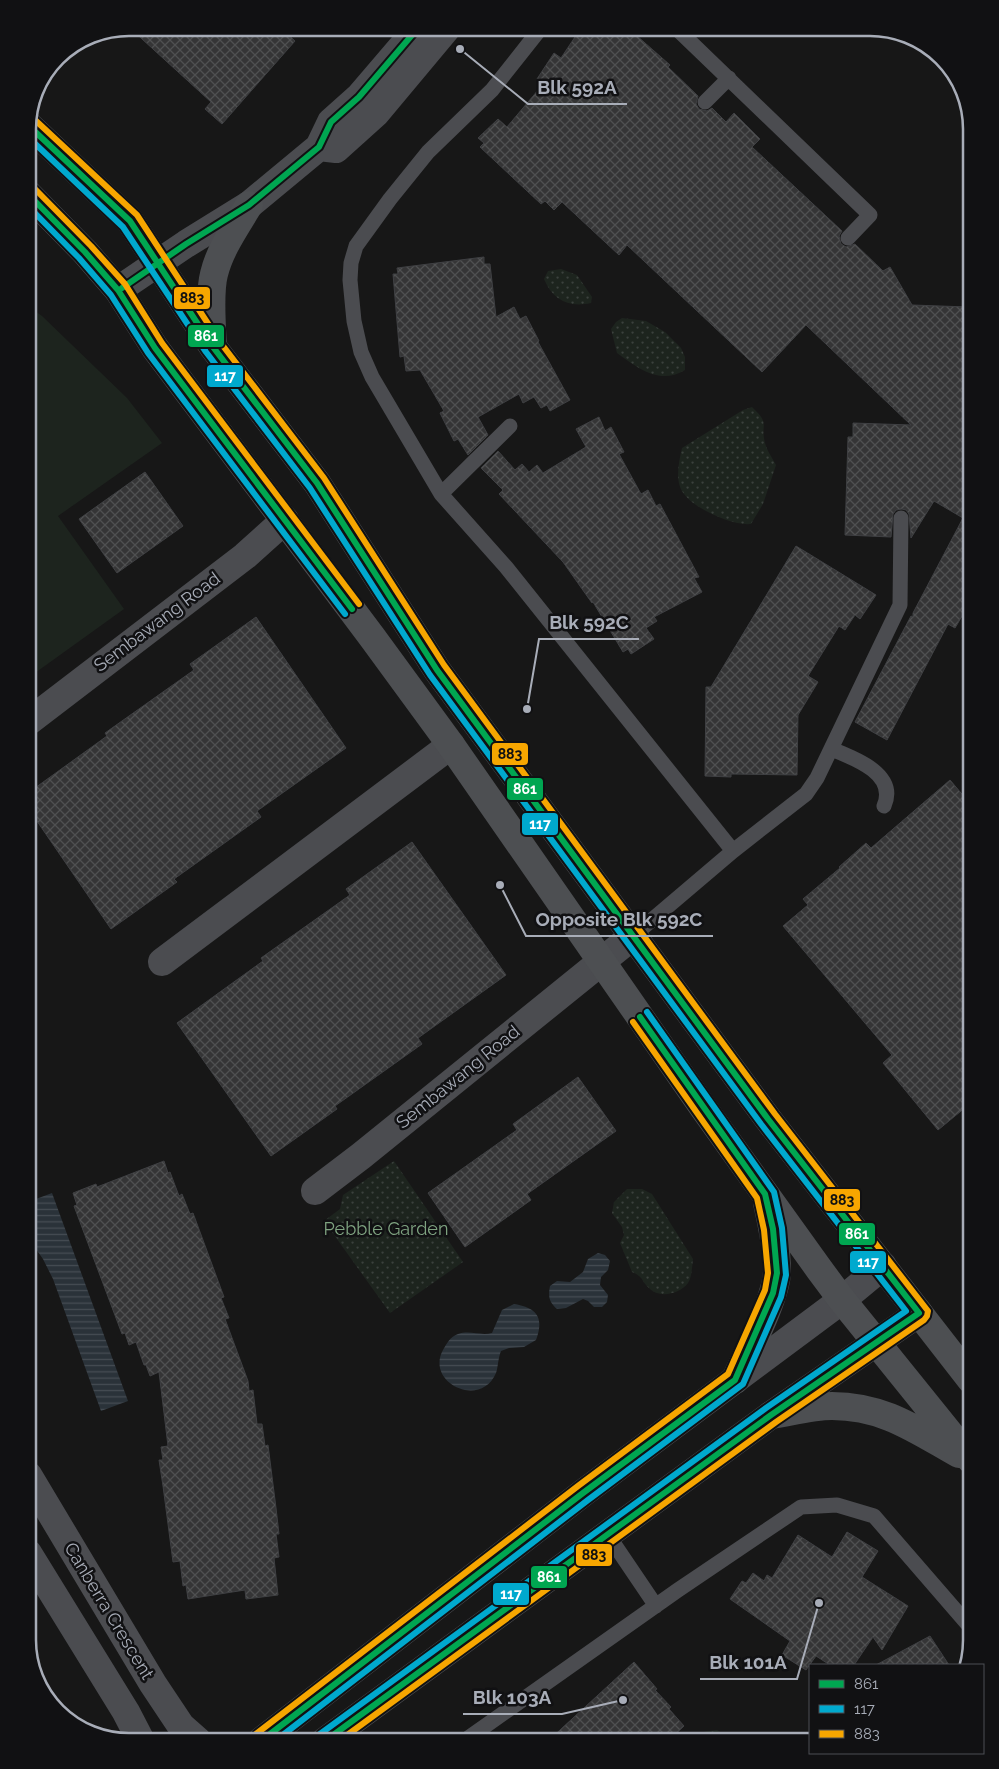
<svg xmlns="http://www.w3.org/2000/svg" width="999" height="1769" viewBox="0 0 999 1769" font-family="Raleway,sans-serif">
  <defs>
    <pattern id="park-dots" width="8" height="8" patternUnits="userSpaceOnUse" patternTransform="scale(1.25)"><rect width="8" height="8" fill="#1d241e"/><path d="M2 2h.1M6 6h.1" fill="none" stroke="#3b413d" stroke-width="1.8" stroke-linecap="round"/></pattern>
    <pattern id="water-rules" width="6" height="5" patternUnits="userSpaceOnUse" patternTransform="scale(1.25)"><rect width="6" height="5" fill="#2a3239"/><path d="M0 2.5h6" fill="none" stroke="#464d54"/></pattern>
    <pattern id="building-cross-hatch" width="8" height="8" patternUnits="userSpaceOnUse" patternTransform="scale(1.25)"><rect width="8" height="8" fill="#353536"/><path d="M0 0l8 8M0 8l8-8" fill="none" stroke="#4f5051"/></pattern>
  </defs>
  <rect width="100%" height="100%" fill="#171717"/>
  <path fill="#1d241e" d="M28,306L42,316L127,398L162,443L58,516L124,609L28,678Z"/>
  <path fill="url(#park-dots)" d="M561,269L577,275L592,297L591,303C568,308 553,300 544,279L548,271Z
    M622,318L646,321L665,332L681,348L685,357V370C659,386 637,367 617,353L611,329L616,322Z
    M752,407C771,425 760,423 765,443C767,451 773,459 776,465L763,504L751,524C733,526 695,509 684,494C674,481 679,462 682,448L743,410Z
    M394,1161L463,1262L390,1313L324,1221L340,1209L343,1195Z
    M627,1189H642L652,1194L693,1259C692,1266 692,1277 688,1283C680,1294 659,1299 649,1288C641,1281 644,1277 632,1272L620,1243L624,1235L622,1227L612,1213L614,1202Z
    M717,1730L735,1741H691C698,1732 706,1731 717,1730Z"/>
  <path fill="url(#water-rules)" d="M52,1193L128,1401L101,1411L53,1279L43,1259L28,1238V1202Z
    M598,1253L605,1255L610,1261L608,1270L601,1277L600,1285L608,1295L607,1302L602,1307H594L588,1301L583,1299L566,1308L557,1309C549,1302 548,1297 550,1286L557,1281L570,1282L583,1272L588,1259Z
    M514,1304C538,1308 544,1318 536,1340L524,1347L509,1348L501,1351C498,1358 498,1368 496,1373C481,1409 425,1383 443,1350C447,1343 450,1337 458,1334C470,1330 480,1336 492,1333L502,1310Z"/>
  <path fill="url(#building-cross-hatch)" stroke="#3f4043" d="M130,28H281L295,41L222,124L205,109L211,102Z
    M581,28H628L670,65L668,67L698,96L696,104L699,109L707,111L712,108L726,122L734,113L760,139L752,147L842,231L839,236L841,244L846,247L855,244L883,271L890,267L912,305L968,307V322H972L970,426H972V599L955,628L948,624L887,740L855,722L911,616L913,617V613L963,518L934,501L911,538L909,514L906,510L902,509L896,510L893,514L891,537L845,535L848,437H853V423L911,425L806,325L762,372L627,245L619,255L562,202L554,210L545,201L541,204L480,147L484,143L478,138L498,119L507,127L544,83L537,79L554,53L561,58Z
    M484,257V264H490L496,317L514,307L520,319L526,316L539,341L538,342L570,400L550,411L547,405L541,408L534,397L523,403L519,394L478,417L488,435L468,455L458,439L454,441L440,413L444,411L420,370L406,371L404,356L400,357L393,274H398L397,268Z
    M599,417L605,431L611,427L624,452L619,454L641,494L648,490L656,506L660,504L699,577L694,578L702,592L654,617L657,621L646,628L654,639L631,654L628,649L623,652L593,602L592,603L563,562L499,494L503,490L481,468L498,451L515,470L522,464L529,472L537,465L543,473L586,447L576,429Z
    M145,472L183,526L117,573L79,519Z
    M796,546L876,595L860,619L855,615L845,630L839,626L808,676L818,682L798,715L797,775L731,774V777L705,776L706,687H711Z
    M256,617L346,748L257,811L261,817L174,879L177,882L111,929L28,808V793L107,736L105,733L194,670L190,664Z
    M950,780L972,806V1102L938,1130L883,1063L892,1055L783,926L808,905L803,899L840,868L839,867L866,843L871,848Z
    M412,842L506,975L418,1038L422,1044L335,1106L337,1109L271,1156L177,1023L263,961L261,958L350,895L346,889Z
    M578,1077L616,1131L527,1194L531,1200L465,1247L428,1193L517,1130L513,1124Z
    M164,1161L168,1173L170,1172L179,1196L182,1194L190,1214L193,1213L224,1297L221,1298L229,1318L225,1319L248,1381L249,1391L253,1390L257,1424H262L265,1446L268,1445L276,1508L279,1534H276L279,1557L274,1558L278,1595L246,1599L245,1590L188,1599L186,1585L183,1586L180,1561L173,1562L163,1486L159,1460H163L161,1447L168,1446L159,1372L150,1376L146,1365H144L136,1342L129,1345L125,1333L122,1334L74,1206L77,1205L73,1193L96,1184L97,1187Z
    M847,1532L878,1551L862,1577L908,1606L882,1650L873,1637L854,1665H830L816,1656L806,1670L782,1655L790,1641L730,1599L742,1581L746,1583L753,1573L764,1581L767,1575L772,1578L798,1535L832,1557Z
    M930,1636L949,1665H876Z
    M634,1662L657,1689L655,1690L671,1707L669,1709L684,1726L668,1741H548Z"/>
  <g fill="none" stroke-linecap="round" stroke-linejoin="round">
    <path stroke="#4b4c50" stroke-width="15" d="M541,28L492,90L428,152L390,199L356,246L351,263L350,280L354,321L361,352L372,377L441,494L506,567L733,851
      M676,28L870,215L848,238
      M705,102L729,78
      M441,494L510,426
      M831,749C854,758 898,774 884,806
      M633,936L733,851L806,794L817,778L900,605L901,518
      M608,1535L656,1606
      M464,1741L678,1590L801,1507L837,1505L874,1516L971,1628"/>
    <path stroke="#4b4c50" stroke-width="28" d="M319,147L336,149L376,113L447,28
      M118,290L186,244L249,205L319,147L331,122L359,97L418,28
      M28,722L245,556L285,520
      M162,962L451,745
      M315,1191L361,1156L633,936
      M28,1475L153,1684L181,1726L198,1741
      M28,1553L126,1712L141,1741
      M261,1741L583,1493L842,1300L883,1266
      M325,1741L771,1415L919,1313"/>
    <path stroke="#4d4f52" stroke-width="28" d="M28,125L130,221L213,347L317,483L437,670L768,1119L971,1380
      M28,194L85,252L118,290L155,348L372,637L451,745L702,1106L819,1269L842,1300L971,1460
      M213,347C212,327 209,293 214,274C220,249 236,227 249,205
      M735,1380C747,1353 776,1299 777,1272C777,1248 772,1225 767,1203
      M771,1415C791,1412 812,1406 832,1406C884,1406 916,1430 959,1454"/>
    <defs>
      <path id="bus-1" d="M28,125L130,221L213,347L317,483L437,670L768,1119L919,1313L771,1415L325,1741
        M28,194L85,252L118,290L155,348L352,609
        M122,288L186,244L249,205L319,147L331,122L359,97L418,28
        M261,1741L583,1493L735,1380L773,1293L777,1273L773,1229L765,1194L640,1017"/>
      <path id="bus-2" d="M28,137L123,227L206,352L310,488L430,675L761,1124L906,1311L766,1408L320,1734
        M28,206L79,258L111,295L148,353L345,614
        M275,1741L588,1500L743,1384L781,1297L786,1275L782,1228L774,1192L647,1012"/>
      <path id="bus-3" d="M34,119L137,215L220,342L324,478L444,665L775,1114L928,1311L927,1316L924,1320L776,1422L339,1741
        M34,188L91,246L125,284L162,343L359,604
        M256,1734L578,1486L728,1374L765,1290L768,1273L764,1230L757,1198L633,1022"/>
    </defs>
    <use href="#bus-1" stroke="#111113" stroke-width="10"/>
    <use href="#bus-2" stroke="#111113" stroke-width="10"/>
    <use href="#bus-3" stroke="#111113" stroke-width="10"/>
    <use href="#bus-1" stroke="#00a651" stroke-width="6"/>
    <use href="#bus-2" stroke="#00a9ce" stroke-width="6"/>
    <use href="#bus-3" stroke="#f7a600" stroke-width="6"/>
  </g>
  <g text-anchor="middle" stroke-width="5" stroke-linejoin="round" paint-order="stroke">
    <g font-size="18" fill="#a8adb8" stroke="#111113">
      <text transform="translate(157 622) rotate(-37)" y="6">Sembawang Road</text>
      <text transform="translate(458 1077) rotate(-39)" y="6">Sembawang Road</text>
      <text transform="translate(109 1611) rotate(59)" y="6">Canberra Crescent</text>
    </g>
    <g font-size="18" fill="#7fa381" stroke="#111113">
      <text x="386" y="1235">Pebble Garden</text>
    </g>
  </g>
  <path d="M0 0H999V1769H0ZM129 36H870A93 93 0 0 1 963 129V1640A93 93 0 0 1 870 1733H129A93 93 0 0 1 36 1640V129A93 93 0 0 1 129 36Z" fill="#111113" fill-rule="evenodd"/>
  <path fill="none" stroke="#a8adb8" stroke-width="2.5" d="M129 36H870A93 93 0 0 1 963 129V1640A93 93 0 0 1 870 1733H129A93 93 0 0 1 36 1640V129A93 93 0 0 1 129 36Z"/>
  <path fill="none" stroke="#a8adb8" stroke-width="2" d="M460 49L528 104H627M527 709L539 639H639M500 885L526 936H713M819 1603L797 1679H700M623 1700L562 1714H463"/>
  <g fill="#a8adb8" stroke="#111113" stroke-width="2">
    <circle cx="460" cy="49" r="5"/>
    <circle cx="527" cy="709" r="5"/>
    <circle cx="500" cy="885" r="5"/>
    <circle cx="819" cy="1603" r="5"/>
    <circle cx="623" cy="1700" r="5"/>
  </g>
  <g font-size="19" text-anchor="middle" font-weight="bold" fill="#a8adb8" stroke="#111113" stroke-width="5" stroke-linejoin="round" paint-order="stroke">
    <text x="577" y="94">Blk 592A</text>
    <text x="589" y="629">Blk 592C</text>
    <text x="619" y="926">Opposite Blk 592C</text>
    <text x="748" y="1669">Blk 101A</text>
    <text x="512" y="1704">Blk 103A</text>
  </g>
  <g stroke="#111113" stroke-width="2">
    <rect x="173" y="286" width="38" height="24" rx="5" fill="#f7a600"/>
    <rect x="187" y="324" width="38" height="24" rx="5" fill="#00a651"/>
    <rect x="206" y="364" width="38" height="24" rx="5" fill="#00a9ce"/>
    <rect x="491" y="742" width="38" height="24" rx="5" fill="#f7a600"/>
    <rect x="506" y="777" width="38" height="24" rx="5" fill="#00a651"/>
    <rect x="521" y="812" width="38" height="24" rx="5" fill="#00a9ce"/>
    <rect x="823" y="1188" width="38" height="24" rx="5" fill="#f7a600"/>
    <rect x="838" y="1222" width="38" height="24" rx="5" fill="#00a651"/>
    <rect x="849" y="1250" width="38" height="24" rx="5" fill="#00a9ce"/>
    <rect x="575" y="1543" width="38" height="24" rx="5" fill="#f7a600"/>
    <rect x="530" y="1565" width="38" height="24" rx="5" fill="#00a651"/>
    <rect x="492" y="1582" width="38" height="24" rx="5" fill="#00a9ce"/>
  </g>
  <g font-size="14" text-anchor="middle" font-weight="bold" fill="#fff">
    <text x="206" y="341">861</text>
    <text x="225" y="381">117</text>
    <text x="525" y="794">861</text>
    <text x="540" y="829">117</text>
    <text x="857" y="1239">861</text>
    <text x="868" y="1267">117</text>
    <text x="549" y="1582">861</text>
    <text x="511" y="1599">117</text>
  </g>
  <g font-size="14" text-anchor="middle" font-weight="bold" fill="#111">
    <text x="192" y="303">883</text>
    <text x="510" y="759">883</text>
    <text x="842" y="1205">883</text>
    <text x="594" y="1560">883</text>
  </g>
  <rect x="809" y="1664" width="175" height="90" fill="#111113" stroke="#4d4f55"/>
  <rect x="819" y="1680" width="25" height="8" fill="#00a651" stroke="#4d4f55"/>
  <text x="854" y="1689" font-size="15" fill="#a8adb8">861</text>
  <rect x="819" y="1705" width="25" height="8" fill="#00a9ce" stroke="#4d4f55"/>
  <text x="854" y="1714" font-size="15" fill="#a8adb8">117</text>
  <rect x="819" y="1730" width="25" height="8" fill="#f7a600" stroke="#4d4f55"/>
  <text x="854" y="1739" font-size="15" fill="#a8adb8">883</text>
</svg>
